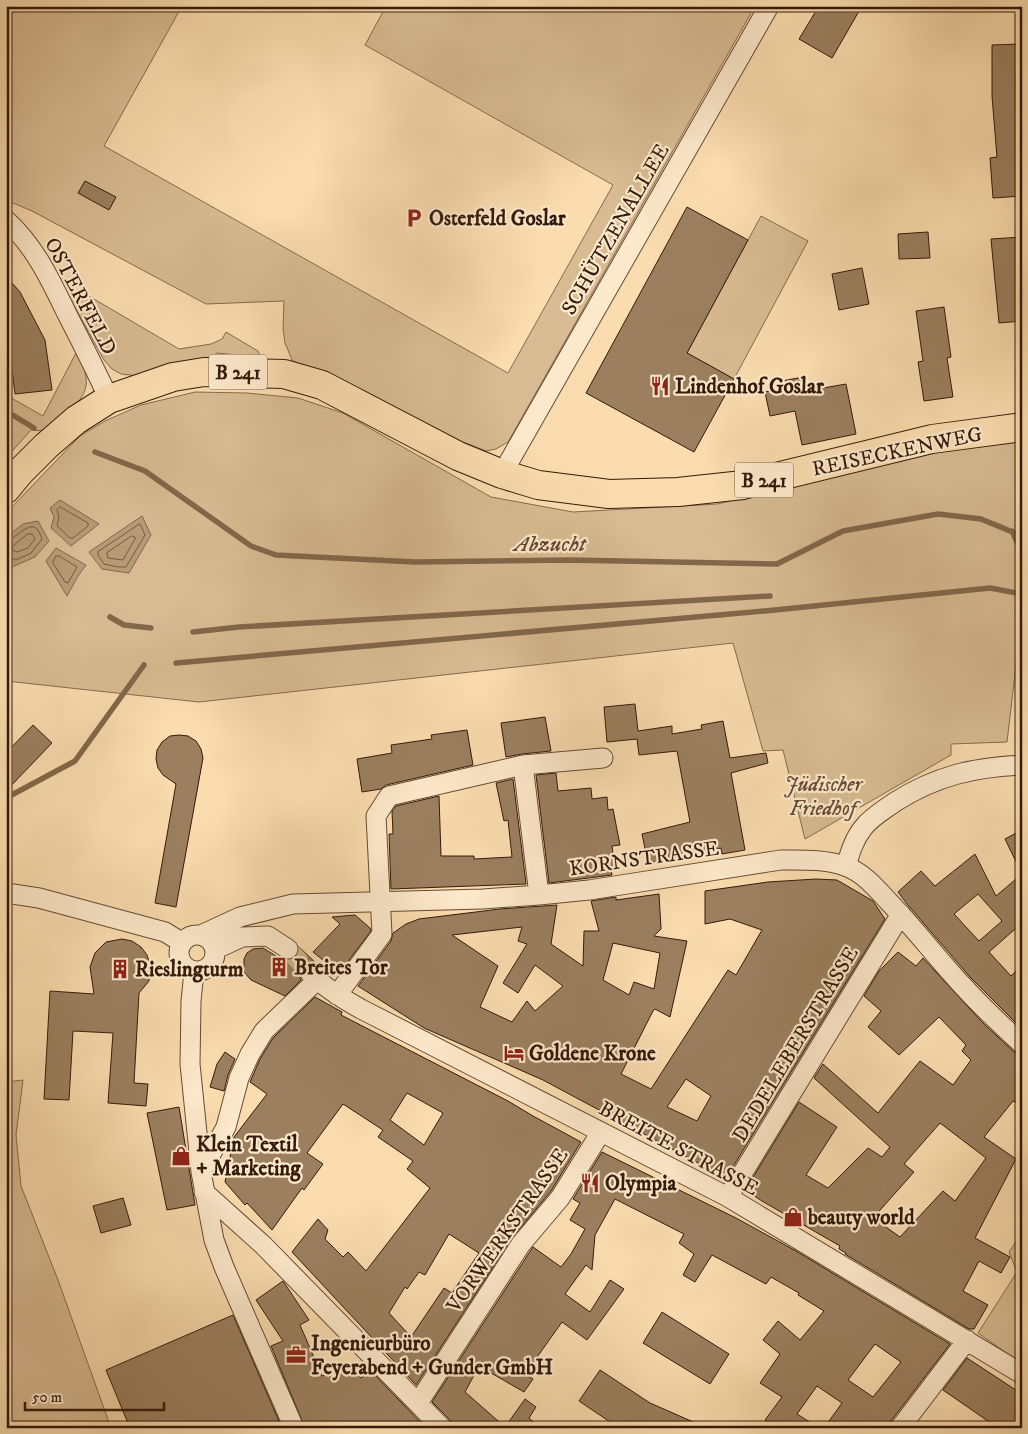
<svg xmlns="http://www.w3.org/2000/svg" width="1028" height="1434" viewBox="0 0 1028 1434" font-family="'IM FELL DW Pica',serif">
  <rect width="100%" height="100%" fill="#fadcae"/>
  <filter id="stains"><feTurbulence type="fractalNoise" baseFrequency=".004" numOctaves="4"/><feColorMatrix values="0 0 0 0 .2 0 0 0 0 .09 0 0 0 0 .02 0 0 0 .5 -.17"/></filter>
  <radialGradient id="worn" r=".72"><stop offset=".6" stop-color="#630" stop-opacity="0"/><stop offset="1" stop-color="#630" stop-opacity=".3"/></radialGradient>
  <path fill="#d8bb92" stroke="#866a4e" d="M6,6H182L104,146L508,373L613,185L365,45L386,6H755L508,442L496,449L486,451L463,442L361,389L316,373L292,360L285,343L283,328L284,301L206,304L32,211L6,200Z
    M761,216L808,241L734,379L687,353Z
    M87,295L179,349L211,344L222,339L226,332L258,351L261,357L216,353V362L139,376L121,374L112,369L104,360L69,297Z
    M77,351C80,359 85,368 86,377C90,401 60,418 44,431L31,430L6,458V395L43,416Z
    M195,392L247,393L298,398L343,413L491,497L573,512L717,504L810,483L921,455L1022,440V657H1017L1007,742L951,744V755L805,839L783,750L763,751L733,643L199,702L6,681V513L80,436L105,421L141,405Z
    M23,1080L16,1135L21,1186L58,1280L111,1428H6V1082Z
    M1022,1233V1364L978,1333L1017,1272L1009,1252Z"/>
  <path fill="#b79a76" stroke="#83674b" d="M60,500L99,524L71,546L51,528L54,517L50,508Z
    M142,516L151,535L129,573L102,569L89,552Z
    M38,521L49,541L35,557L12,567L6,556V537L23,524Z
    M56,548L86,565L78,576L67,596L46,561Z"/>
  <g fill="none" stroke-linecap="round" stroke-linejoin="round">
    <path stroke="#765a40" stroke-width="1" d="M60,507L88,523V526L73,538H70L57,526L59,517L57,510Z
      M140,524L145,535L126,567H118L104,564L98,555V552Z
      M28,534H32L35,539L28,548L17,552L12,550V547Z
      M132,536L135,537V539L123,560L108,558L107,553Z
      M6,541C14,540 28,522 36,528C39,530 41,537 42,539L31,553L16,560L6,556
      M56,556H59L77,567L68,583L65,582L53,563Z"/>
    <path stroke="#83674b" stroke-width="5.5" d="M6,411L34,428
      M95,452L145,471L251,546L276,555L415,562L568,560L777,564L843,531L938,514L981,519L1022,536
      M1012,531L1022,553
      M110,617L124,625L151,628
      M193,632L239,627L770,596
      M176,663L775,610L990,588L1022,594
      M6,798L75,761L144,665"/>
  </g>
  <path fill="#9b7f5f" stroke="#341a0a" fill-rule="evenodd" d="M819,6H862L832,58L799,39Z
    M1019,44L1020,78H1016L1022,147V196L993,198L990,158L997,157L992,96V45Z
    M85,181L116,197L109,210L78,193Z
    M687,207L748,240L687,353L734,379L694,452L586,393Z
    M928,232L930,258L899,259L898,234Z
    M1022,237V321L999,323L991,239Z
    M862,268L869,304L839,310L832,274Z
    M6,276L20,292L45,340L52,390L15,394L9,345L6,339Z
    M944,307L951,357L947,358L953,397L924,401L918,362L923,361L916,311Z
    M803,377L806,391L846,384L856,434L802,445L795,411L770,416L765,392L783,388L782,381Z
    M635,704L638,731L672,726V734L702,729L701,725L723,721L730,758L766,753L768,763L731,773L745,850L722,854L721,848L648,863L642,834L690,822L677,751L639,755L637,739L607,742L604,707Z
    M545,717L551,751L522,754L506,757L501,723Z
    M33,725L52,743L6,791V753Z
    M467,730L473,765L386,785L381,789L362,792L357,759L392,753L391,745L432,739L431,735Z
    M179,735L188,736L196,741L201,749L203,758L176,907L155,903L176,784L163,775L158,768L156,759L157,750L162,742L170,736Z
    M556,773L558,791L591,788L592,799L607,797L608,810L613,809L620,845L612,846L615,868L611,869L612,875L549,883L536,775Z
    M513,779L526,884L391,889L389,834H393L392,811L396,806L439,796L441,856H474V859L512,857L508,820L504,821L496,783Z
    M1022,830V923L989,952L1011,976L1022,965V1029L970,977L907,904L898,892L921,871L935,886L975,854L996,896L1022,874L1005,839ZM978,894L1002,921L979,941L954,914Z
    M816,879L837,880L873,901L885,919L726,1178L543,1080L424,1028L358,986L391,941L393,933L406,924L419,919L500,909L557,905L551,944L583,966L584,931H599L591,901L616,897V900L659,894L661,929L654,936L687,941L670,1017L655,1009L653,1011L621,1074L651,1089L728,970L736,975L762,930L730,919L705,924V891L768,882ZM522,927L518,941L527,944L503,983L518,993L535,965L563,986L535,1011L527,1001L512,1022L480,1007L498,966L452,935ZM613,943L660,953L654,989L634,982L629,995L603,980ZM686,1079L711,1096L697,1121L667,1107Z
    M355,915L370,928L371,931L339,973L313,952L340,924L332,917Z
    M122,939L132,941L141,947L147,955L150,965L149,981L139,993L134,1083L148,1084L146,1106L108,1103L113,1033L73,1031L69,1100L44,1099L50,991L94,994L90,967L95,953L106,942Z
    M298,946L318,965L312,962H307L302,965L299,971L301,980L285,996L251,980L244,972V959L247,953L253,949L263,948L279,958L288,960L294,959L297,956L299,950Z
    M898,952L916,966L923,958L983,1023L1014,1052L1022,1055V1105L1013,1101L984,1137L1016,1159L975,1238L1010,1257L1001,1273L979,1261L963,1291L988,1305L974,1329H969L845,1254L846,1253L839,1249L840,1246L762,1201L747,1191L746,1189L799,1102L837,1127L806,1175L828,1188L868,1148L882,1157L890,1147L814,1078L823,1064L878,1113L920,1061L953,1085L971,1060L962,1051L966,1045L939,1017L899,1055L868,1027L881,1011L864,996L879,971ZM940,1123L986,1158L955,1201L943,1191L900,1237L873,1218L914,1172L904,1164Z
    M315,997L342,1012L341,1015L508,1101L533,1116L581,1142L551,1191L512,1238L416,1385L292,1252L318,1219L328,1230L325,1239L343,1257L348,1252L366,1271L430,1188L407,1169L413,1161L378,1137L383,1130L343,1104L307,1153L323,1164L304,1190L302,1188L272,1230L247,1203L245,1205L225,1182L234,1137L267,1094L250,1082L260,1059L273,1038ZM407,1093L443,1113L424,1145L390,1120ZM449,1234L479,1253L452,1293L444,1288L411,1337L389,1313L405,1287L407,1289L419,1272L425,1275Z
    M225,1052L235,1059L228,1075L224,1091L210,1087L217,1064Z
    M179,1107L195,1205L167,1210L147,1113Z
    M602,1152L736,1218L796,1251L950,1344L891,1421L889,1428H824L842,1403L817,1386L797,1414L819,1428H777L765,1420L782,1397L760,1383L780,1354L763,1340L778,1321L800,1340L824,1311L798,1295L799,1293L771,1277L766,1284L712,1255L695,1282L683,1275L694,1254L679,1243L684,1234L615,1199L595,1235L592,1270L586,1265L565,1294L590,1312L610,1280L624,1289L587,1340L562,1322L525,1374L533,1379L524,1392L479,1366L465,1392L505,1427L525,1399L536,1407L529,1418L540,1428H453L450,1420L432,1402L533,1247L561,1267L571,1254L585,1229L570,1220L580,1203L573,1199ZM875,1344L901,1362L873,1397L848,1380Z
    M123,1198L131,1225L101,1233L93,1206Z
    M283,1281L309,1320L300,1325L322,1376L329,1373L332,1379L350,1365L361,1378L370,1370L426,1428H305L271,1346L283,1341L256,1300Z
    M662,1312L729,1354L710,1384L643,1343Z
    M233,1315L282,1428H130L106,1370Z
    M967,1358L1022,1394V1428H998L943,1390Z
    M600,1370L650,1403L707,1428H619L579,1401Z"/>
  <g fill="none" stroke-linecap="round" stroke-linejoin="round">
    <path stroke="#d2b58d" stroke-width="19" stroke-dasharray="19 9" stroke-linecap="butt" d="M288,949L310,973"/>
    <defs>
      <path id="street" d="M6,220C35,246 51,281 68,316C82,343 96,371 109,399
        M502,474L769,6
        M523,765L539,895
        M846,866C850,853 854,839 863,828C871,817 884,810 895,802C936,776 974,767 1022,765
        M6,893L39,898L165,932L181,942
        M179 953a18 18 0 1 1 36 0a18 18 0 1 1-36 0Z
        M201,935L240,917L293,904L483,899L539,895L589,890L781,860C802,860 825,859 845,866C864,873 876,888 889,902C915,929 937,958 962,985C981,1006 1001,1025 1022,1044
        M216,949L242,937L268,936L288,949
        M194,972L191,1001L190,1064L201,1172L214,1240L224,1267L294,1428
        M310,973C325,988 343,999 361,1009L728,1197L1022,1374
        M337,995L382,934L376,816L389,796L523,765L603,758
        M201,1172L226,1127L239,1078L250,1054L264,1031L317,980
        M204,1192L263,1245L442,1428
        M728,1197L901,914
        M418,1403L521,1244L560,1198L601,1132
        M900,1428L967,1340"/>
      <path id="primary" d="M6,489L20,472L46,446L76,420L109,399L173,377L204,372L284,374L322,385L458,456L502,474L538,485L609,494L678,492L743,485L932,439L1022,427"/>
    </defs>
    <use href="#street" stroke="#664a33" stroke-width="21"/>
    <use href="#primary" stroke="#341a0a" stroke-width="30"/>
    <use href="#street" stroke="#fce8ca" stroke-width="19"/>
    <use href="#primary" stroke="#fadcae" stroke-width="28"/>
  </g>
  <defs>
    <symbol id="parking-bare" viewBox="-9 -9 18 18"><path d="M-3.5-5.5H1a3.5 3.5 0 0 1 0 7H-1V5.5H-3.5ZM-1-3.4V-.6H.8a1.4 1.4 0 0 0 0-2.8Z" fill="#8f2418" stroke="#fce8ca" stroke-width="2.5" paint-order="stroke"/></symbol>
    <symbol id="restaurant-bare" viewBox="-9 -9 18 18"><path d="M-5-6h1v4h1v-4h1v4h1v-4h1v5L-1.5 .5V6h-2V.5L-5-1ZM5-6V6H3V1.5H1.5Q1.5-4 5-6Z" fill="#8f2418" stroke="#fce8ca" stroke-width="2.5" paint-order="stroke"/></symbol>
    <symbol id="building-bare" viewBox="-9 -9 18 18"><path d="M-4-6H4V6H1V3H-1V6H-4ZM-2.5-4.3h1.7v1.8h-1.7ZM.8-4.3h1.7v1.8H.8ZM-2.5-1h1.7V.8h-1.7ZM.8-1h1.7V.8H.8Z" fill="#8f2418" stroke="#fce8ca" stroke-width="2.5" paint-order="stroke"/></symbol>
    <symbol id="hotel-bare" viewBox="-9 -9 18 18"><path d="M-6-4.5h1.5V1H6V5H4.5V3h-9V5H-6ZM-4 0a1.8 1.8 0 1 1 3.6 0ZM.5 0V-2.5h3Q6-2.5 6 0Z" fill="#8f2418" stroke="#fce8ca" stroke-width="2.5" paint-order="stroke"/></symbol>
    <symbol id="shop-bare" viewBox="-9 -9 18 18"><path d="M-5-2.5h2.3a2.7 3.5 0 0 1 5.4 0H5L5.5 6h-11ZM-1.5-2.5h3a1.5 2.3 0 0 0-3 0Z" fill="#8f2418" stroke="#fce8ca" stroke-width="2.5" paint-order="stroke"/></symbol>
    <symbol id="office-bare" viewBox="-9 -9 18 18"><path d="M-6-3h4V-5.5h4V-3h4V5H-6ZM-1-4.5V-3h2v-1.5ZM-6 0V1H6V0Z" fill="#8f2418" stroke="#fce8ca" stroke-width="2.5" paint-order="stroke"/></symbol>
  </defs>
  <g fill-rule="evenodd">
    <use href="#parking-bare" x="400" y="204" width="28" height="28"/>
    <use href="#restaurant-bare" x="646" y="372" width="28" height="28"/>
    <use href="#building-bare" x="265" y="953" width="28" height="28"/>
    <use href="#building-bare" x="106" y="955" width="28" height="28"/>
    <use href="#hotel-bare" x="500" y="1039" width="28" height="28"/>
    <use href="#shop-bare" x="167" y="1142" width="28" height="28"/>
    <use href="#restaurant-bare" x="576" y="1169" width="28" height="28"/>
    <use href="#shop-bare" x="779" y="1203" width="28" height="28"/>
    <use href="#office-bare" x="282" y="1341" width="28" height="28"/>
  </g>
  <g text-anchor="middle" stroke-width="4.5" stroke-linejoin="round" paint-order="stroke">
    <g fill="#fce8ca" stroke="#705844" stroke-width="1">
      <rect x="209" y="354.5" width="58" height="35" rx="4"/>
      <rect x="735" y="462.5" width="58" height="35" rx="4"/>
    </g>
    <g font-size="20" font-weight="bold" fill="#341a0a">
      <text x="238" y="379">B 241</text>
      <text x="764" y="487">B 241</text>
    </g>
    <g font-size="21" font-weight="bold" fill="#341a0a" stroke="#fce8ca" text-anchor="start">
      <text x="429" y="225">Osterfeld Goslar</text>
      <text x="675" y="393">Lindenhof Goslar</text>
      <text x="294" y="974">Breites Tor</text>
      <text x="135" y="976">Rieslingturm</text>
      <text x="529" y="1060">Goldene Krone</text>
      <text x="196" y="1151">Klein Textil<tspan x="196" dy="24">+ Marketing</tspan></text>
      <text x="605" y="1190">Olympia</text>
      <text x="808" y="1224">beauty world</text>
      <text x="311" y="1350">Ingenieurbüro<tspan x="311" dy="24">Feyerabend + Gunder GmbH</tspan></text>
    </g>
    <g font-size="21" fill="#341a0a" stroke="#fce8ca">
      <text transform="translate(615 229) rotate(-60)" y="7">SCHÜTZENALLEE</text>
      <text transform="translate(81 296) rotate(62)" y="7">OSTERFELD</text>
      <text transform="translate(897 451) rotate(-12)" y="7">REISECKENWEG</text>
      <text transform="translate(644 858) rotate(-8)" y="7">KORNSTRASSE</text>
      <text transform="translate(795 1044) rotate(-59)" y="7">DEDELEBERSTRASSE</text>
      <text transform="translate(679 1148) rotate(28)" y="7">BREITE STRASSE</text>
      <text transform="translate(507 1230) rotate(-55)" y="7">VORWERKSTRASSE</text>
    </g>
    <g font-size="21" font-style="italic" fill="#654a33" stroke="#fce8ca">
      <text x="823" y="791">Jüdischer<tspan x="823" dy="24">Friedhof</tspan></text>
    </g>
    <g font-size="22" font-style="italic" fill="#624730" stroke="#fce8ca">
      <text x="550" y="551">Abzucht</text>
    </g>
  </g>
  <rect width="1028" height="1434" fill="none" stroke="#fadcae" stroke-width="25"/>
  <rect x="8" y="8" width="1013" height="1419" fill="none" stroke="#341a0a" stroke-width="2.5"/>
  <rect x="12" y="12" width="1003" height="1409" fill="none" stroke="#341a0a"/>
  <path d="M25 1402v8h139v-8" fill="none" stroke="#341a0a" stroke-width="2.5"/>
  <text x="32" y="1402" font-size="15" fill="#341a0a" stroke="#fce8ca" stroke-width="4" paint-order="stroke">50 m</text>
  <rect width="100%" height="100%" filter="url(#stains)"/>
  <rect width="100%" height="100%" fill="url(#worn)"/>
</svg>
